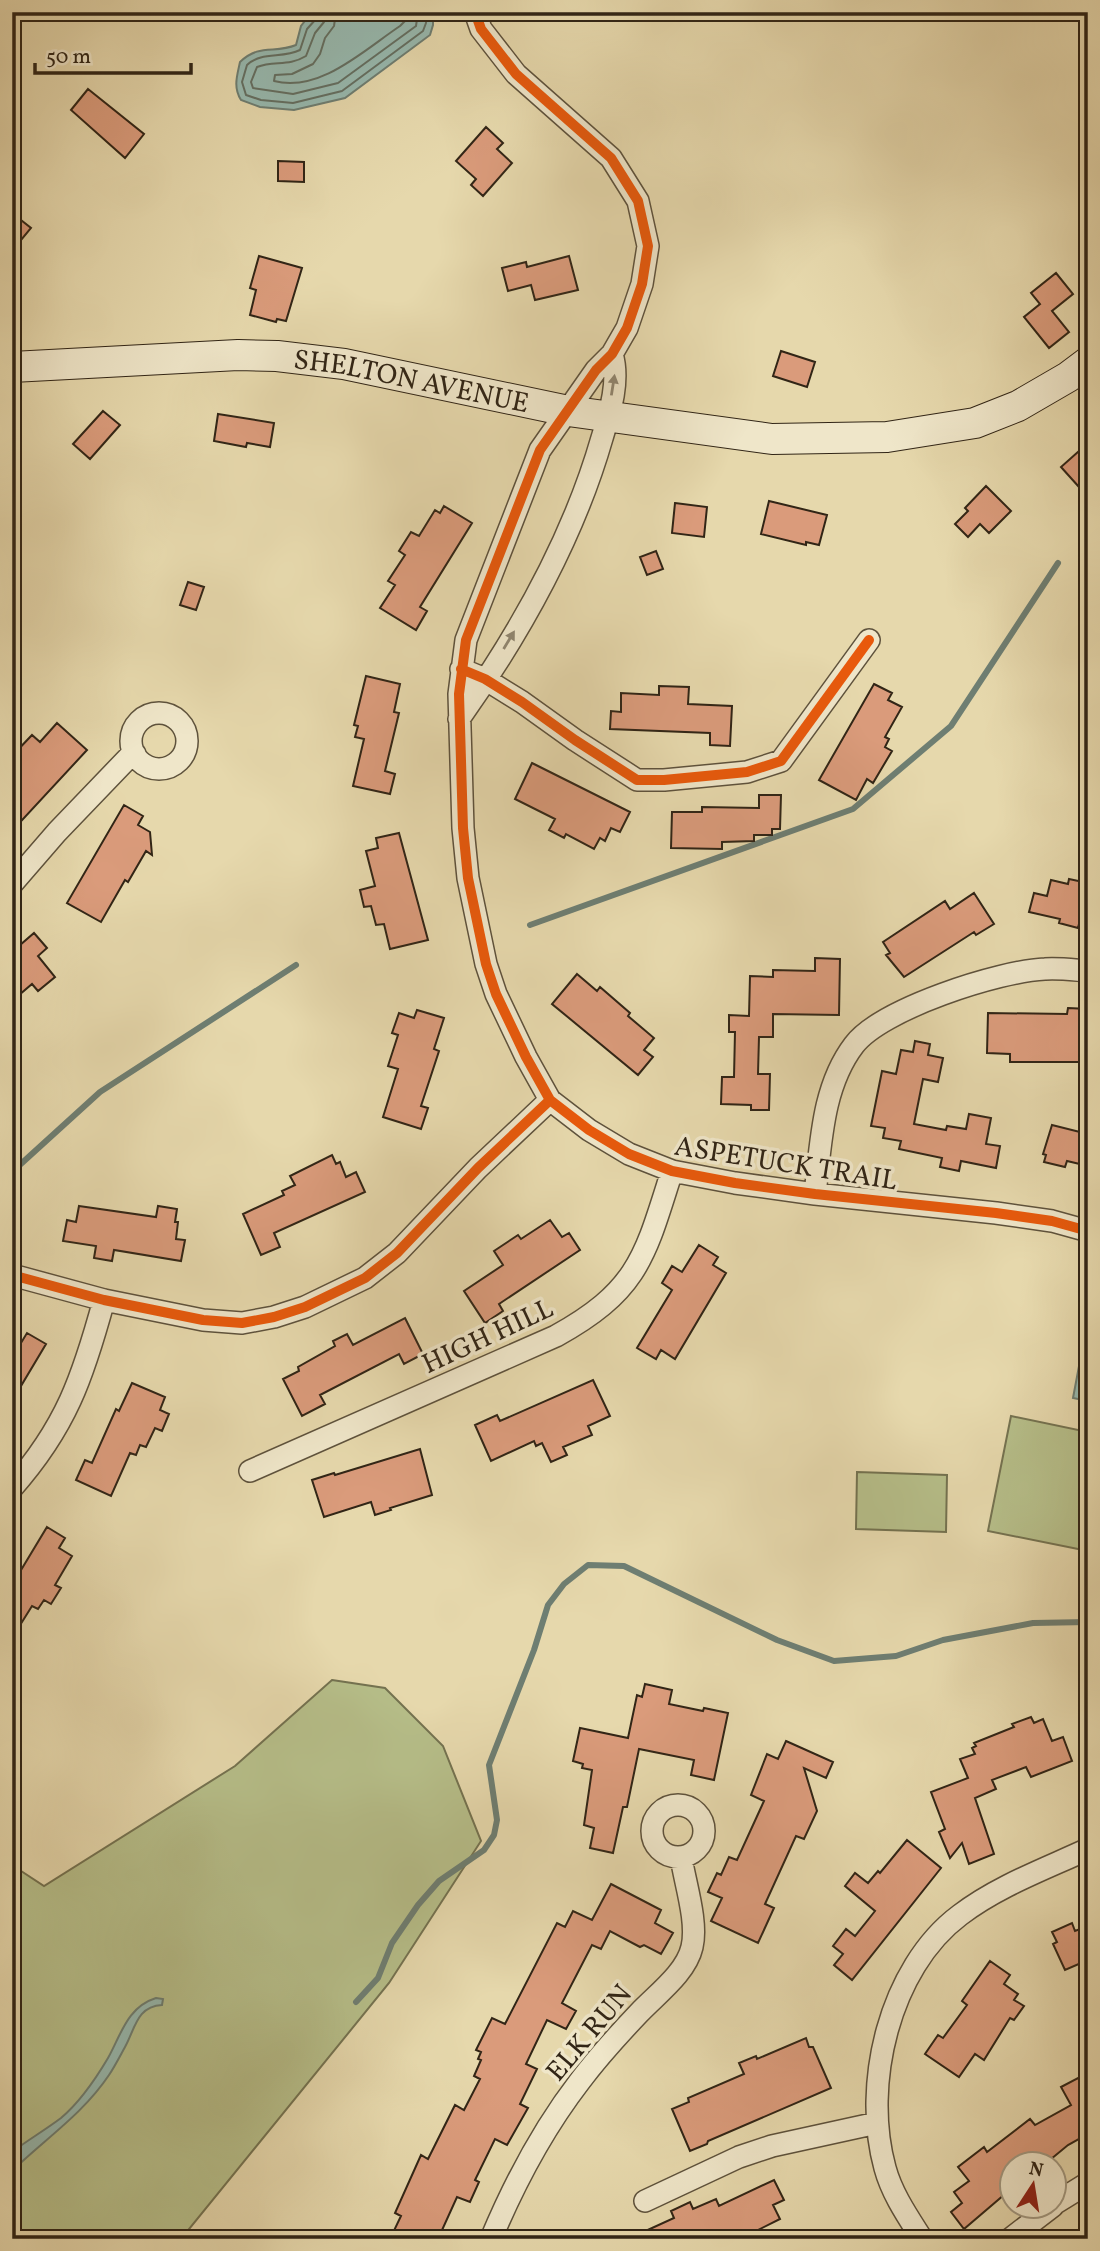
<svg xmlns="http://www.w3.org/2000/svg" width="1100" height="2251" viewBox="0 0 1100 2251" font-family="Vollkorn,serif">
  <rect width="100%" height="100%" fill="#e6d8ac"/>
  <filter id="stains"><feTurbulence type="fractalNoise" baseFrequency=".00286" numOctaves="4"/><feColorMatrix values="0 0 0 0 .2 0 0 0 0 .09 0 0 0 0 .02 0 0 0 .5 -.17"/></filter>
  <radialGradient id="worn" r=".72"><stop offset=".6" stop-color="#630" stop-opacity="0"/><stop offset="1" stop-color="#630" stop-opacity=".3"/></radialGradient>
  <path fill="#b6be89" stroke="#747250" stroke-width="2" d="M1011,1416L1088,1432V1551L988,1531Z
    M857,1472L947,1475L946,1532L856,1529Z
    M332,1680L385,1688L443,1746L481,1841L389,1983L181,2239H12V1865L44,1886L235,1766Z"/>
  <path fill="#97b9af" stroke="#6e7e72" stroke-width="2" d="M312,12H433V25L430,35L345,98L294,110L260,107L241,100C233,87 237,76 240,62C260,43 274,54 296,45L301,26Z
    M1079,1366L1088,1367V1401L1073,1398Z
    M156,1998L163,1999L162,2005C137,2006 135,2029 125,2047C120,2056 115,2066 109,2075C83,2114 45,2139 12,2171V2152C28,2140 45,2130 61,2118C80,2102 95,2080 108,2058C121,2035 127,2007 156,1998Z"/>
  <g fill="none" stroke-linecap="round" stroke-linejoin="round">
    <path stroke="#646f62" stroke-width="2" d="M317,12L316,19L307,29L300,50C282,59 262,51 247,65L242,82L246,95L261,100L293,103L342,91L423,31L426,23L427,12
      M326,12L324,22L315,33L306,56C288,67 274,60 257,67L251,82L253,88L293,94L338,83L416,26L418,12
      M336,12L334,26L325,38L320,54L313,64L292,74L275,75L274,81C320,93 364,50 400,26L407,19V12"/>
    <path stroke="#6e7e72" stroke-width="6" d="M530,925L853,809L951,726L1058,563
      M12,1172L100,1092L296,965
      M356,2002L378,1978L392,1943L418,1905L439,1881L484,1850L494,1835L497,1820L489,1765L534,1650L548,1605L564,1584L588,1565L624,1566L777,1640L834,1661L896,1656L943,1640L1033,1623L1088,1622"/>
  </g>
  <path fill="#da9b7b" stroke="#312516" stroke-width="2" d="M88,89L144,134L125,158L71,110Z
    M486,127L503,143L497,149L512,163L483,196L471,185L476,179L456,161Z
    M278,161L304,162V182L278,181Z
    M12,213L31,228L12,251Z
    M259,256L302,268L286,321L277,319L276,322L250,315L256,290L250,288Z
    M569,256L578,290L535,300L531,285L508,291L502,268L526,262L527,267Z
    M1056,273L1073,294L1052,311L1069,332L1049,348L1024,317L1040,304L1031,293Z
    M781,351L815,362L807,387L773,376Z
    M103,411L120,425L90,459L73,444Z
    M218,414L274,423L270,447L247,443L246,447L214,441Z
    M1088,443V479L1079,487L1061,467Z
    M986,486L1011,511L989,533L980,524L968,537L955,524L968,511L965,508Z
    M769,501L827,515L819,545L806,542V545L761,534Z
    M675,503L707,507L704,537L672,533Z
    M444,506L472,523L420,607L427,611L416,630L380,608L395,585L388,581L405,555L399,551L411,532L419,536L435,510L440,513Z
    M656,551L663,569L647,575L640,557Z
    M188,582L204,587L196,610L180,605Z
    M366,676L400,684L394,712L399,713L385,771L395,774L390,794L353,786L364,739L355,737L358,726L354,725Z
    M874,684L892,693L888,700L902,707L885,737L889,739L885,747L892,751L873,783L867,779L856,800L819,780Z
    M659,686L689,687L688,704L732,706L730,746L710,745V733L610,729L611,711L621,712V693L659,695Z
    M57,723L87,750L12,831V756L32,735L40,742Z
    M532,763L630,812L620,832L611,828L605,841L600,838L594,849L566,834L564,838L549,830L555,819L515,799Z
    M759,795H781L780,829H772V835H754V841L722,842V849L671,848L672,812H702V807L759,808Z
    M124,805L143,816L138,825L150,832L152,855L146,851L128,882L125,880L101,922L67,903Z
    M399,833L428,940L390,949L384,924L376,925L371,906L364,907L360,890L375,886L366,851L378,848L376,838Z
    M1069,879L1088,883V926L1079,924L1078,928L1059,923L1060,919L1029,912L1034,893L1047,896L1051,880L1068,884Z
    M974,893L994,924L976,935L974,932L904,977L886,955L890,953L883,942L945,901L950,909Z
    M34,933L47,948L38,956L55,977L38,991L32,984L12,1001V952Z
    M815,958L840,959L839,1015L773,1014V1037H759L758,1074H770L769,1110H751V1105L721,1104L722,1077H734L735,1032H729V1015L749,1016L750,976L773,977V970L815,971Z
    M577,974L597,991L600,987L630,1013L628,1016L654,1038L644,1050L653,1057L638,1075L552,1004Z
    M1068,1008L1088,1009V1062H1010V1054L987,1053L988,1013L1067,1014Z
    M417,1010L444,1018L434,1049L439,1051L421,1106L428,1108L421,1129L383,1117L398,1069L388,1066L398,1035L392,1033L399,1013L414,1018Z
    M915,1041L930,1044L928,1055L943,1058L938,1082L923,1079L914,1124L946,1130L947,1126L966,1129L969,1114L991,1118L986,1144L1000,1146L996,1168L961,1161L959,1171L940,1167L942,1158L899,1149L901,1141L883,1138L885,1128L871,1126L882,1071L896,1074L901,1050L913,1052Z
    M1052,1125L1088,1134V1166L1067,1161L1065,1167L1044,1162L1046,1155L1043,1154Z
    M332,1155L336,1164L340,1162L346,1177L356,1172L365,1192L274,1233L280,1247L261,1255L243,1214L284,1195L282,1191L295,1185L290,1176Z
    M79,1206L156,1217L158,1206L177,1209L175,1222H178L176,1239L185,1240L181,1261L114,1250L112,1261L94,1258L96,1246L63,1241L67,1220L76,1222Z
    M550,1220L562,1237L569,1233L580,1250L499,1304L503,1311L485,1323L464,1291L503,1265L494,1251L518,1235L521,1239Z
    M699,1245L718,1257L713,1265L726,1273L675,1359L661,1350L656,1359L637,1348L672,1290L662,1283L672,1266L682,1272Z
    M405,1318L423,1354L404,1364L399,1354L320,1395L325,1404L302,1416L283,1379L299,1371L298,1367L335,1346L333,1341L347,1334L353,1345Z
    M27,1333L46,1344L12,1401V1338L21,1343Z
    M593,1380L610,1416L588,1426L592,1435L563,1447L567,1455L551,1462L542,1443L536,1446L534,1441L491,1461L475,1425L497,1415L500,1421Z
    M132,1383L165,1397L160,1410L169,1414L162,1431L155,1428L146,1447L140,1445L136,1455L130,1453L111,1496L76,1480L85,1460L92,1463L116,1409L119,1411Z
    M420,1449L432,1495L390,1508L391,1510L375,1515L371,1502L324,1517L312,1480L334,1473L335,1475Z
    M47,1527L65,1538L59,1548L72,1556L55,1585L61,1588L51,1604L44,1600L38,1609L32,1606L12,1638V1585Z
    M645,1684L672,1690L669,1704L703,1711L704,1708L728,1713L714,1780L691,1775L694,1760L639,1749L627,1807H623L613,1853L590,1848L594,1828L584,1825L592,1770L582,1768L583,1764L573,1761L580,1728L628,1738L637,1695L642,1697Z
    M1031,1717L1034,1723L1043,1719L1052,1741L1063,1737L1072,1761L1031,1777L1026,1767L992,1780L996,1789L975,1798L994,1854L969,1864L962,1843L950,1858L939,1832L945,1829L931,1792L968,1778L960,1759L975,1754L972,1748L976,1746L974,1743L1014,1727L1012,1724Z
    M786,1741L833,1762L826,1778L804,1768L817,1811L804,1839L796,1836L765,1904L774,1908L758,1943L711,1921L722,1898L708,1892L717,1873L721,1875L729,1857L737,1860L764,1801L751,1795L767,1754L778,1759Z
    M907,1840L941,1868L852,1980L834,1965L843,1954L833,1946L846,1929L855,1936L875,1911L845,1886L855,1873L868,1883L878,1871L880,1873Z
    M611,1884L661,1910L655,1923L673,1933L661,1954L644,1945L640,1947L610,1931L601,1949L592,1945L562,2003L576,2011L566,2029L547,2020L526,2064L537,2069L520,2104L528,2108L507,2145L495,2139L475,2180L479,2182L470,2202L457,2197L438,2239H390L401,2216L395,2213L421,2155L428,2159L455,2105L464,2110L480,2079L474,2076L481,2060L478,2059L481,2052L476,2050L492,2018L505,2024L557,1923L565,1927L573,1911L592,1920Z
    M1072,1923L1075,1931L1088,1926V1960L1065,1970L1053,1944L1057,1942L1052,1932Z
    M990,1961L1010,1975L1004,1984L1018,1994L1014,2000L1024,2006L1014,2020L1010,2018L984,2060L975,2054L959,2077L925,2054L938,2035L943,2038L967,2005L962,2001Z
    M806,2038L809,2047H813L831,2088L708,2141L707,2144L690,2151L672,2109L689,2102L688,2098L744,2074L739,2063L756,2056L757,2059Z
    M1078,2078L1084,2088L1088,2089V2134L1068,2145L1045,2164H1012V2188L964,2229L951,2212L962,2203L954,2192L969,2181L958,2167L984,2147L987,2152L1030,2119L1035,2125L1071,2105L1061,2087Z
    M774,2180L784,2200L773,2205L780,2219L750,2234L752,2239H733L730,2232L714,2239H628L674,2218L671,2211L690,2202L693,2209L716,2199L719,2206Z"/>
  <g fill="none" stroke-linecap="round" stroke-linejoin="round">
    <defs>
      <path id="minor" d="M475,12L481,29L516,74L611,158L638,201L648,246L642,284L627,328L612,354L596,370L540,450L466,640L459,694L463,828L468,878L486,964L496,994L526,1057L550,1100L589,1130L629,1154L672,1171L735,1183L815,1194L996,1213L1052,1221L1088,1231
        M461,669L485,679L522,702L575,740L637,780H664L747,772L781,761L869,640
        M131 741a28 28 0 1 1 56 0a28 28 0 1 1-56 0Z
        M459,719C520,633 573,539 602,438C610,412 620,381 612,354
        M12,884L57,832L129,757L135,754
        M815,1194C821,1144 822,1087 854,1045C881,1009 999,971 1045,969C1059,968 1074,970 1088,971
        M12,1275L104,1300L203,1320L242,1323L274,1317L305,1307L365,1278L397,1253L478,1168L550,1100
        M250,1471L556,1336C639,1290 645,1256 672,1171
        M12,1488C66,1427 83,1377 104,1300
        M652 1831a26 26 0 1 1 52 0a26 26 0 1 1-52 0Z
        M645,2201L739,2157L772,2146L877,2123
        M1054,2204L1088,2183
        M491,2239C514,2184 543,2129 580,2081C598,2057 619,2034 639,2013C657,1994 686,1973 692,1947C698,1922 685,1883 681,1857
        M922,2239C908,2217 892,2194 885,2168C862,2085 889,1968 960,1915C998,1886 1045,1869 1088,1849
        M1010,2239L1053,2206"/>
      <g id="secondary">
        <path id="s1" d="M12,367L238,355L277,356L344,364L568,411L772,439L887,437L975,423L1018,406L1068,377L1088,362"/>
      </g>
    </defs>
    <use href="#minor" stroke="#5e523c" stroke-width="24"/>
    <use href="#secondary" stroke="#312516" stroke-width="32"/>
    <use href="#minor" stroke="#efe6c9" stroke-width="21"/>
    <use href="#secondary" stroke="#efe6c9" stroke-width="30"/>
    <defs>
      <path id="cycleway" d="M475,12L481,29L516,74L611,158L638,201L648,246L642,284L627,328L612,354L596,370L540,450L466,640L459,694L463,828L468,878L486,964L496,994L526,1057L550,1100L589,1130L629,1154L672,1171L735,1183L815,1194L996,1213L1052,1221L1088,1231
        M461,669L485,679L522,702L575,740L637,780H664L747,772L781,761L869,640
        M12,1275L104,1300L203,1320L242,1323L274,1317L305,1307L365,1278L397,1253L478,1168L550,1100"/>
    </defs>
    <use href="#cycleway" stroke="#efe6c9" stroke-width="15"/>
    <use href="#cycleway" stroke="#e8590c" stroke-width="10"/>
  </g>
  <defs><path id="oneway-solid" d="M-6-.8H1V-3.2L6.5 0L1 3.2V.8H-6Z" transform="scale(1.75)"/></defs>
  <g fill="#908670">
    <use href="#oneway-solid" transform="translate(613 385) rotate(-81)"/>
    <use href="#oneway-solid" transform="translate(509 640) rotate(-59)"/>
  </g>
  <g text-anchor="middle" stroke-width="7" stroke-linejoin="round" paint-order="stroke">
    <g font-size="28" fill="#312516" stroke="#efe6c9">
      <text dy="10" stroke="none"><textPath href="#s1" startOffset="402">SHELTON AVENUE</textPath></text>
      <text transform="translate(786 1162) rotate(9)" y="10">ASPETUCK TRAIL</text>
      <text transform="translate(487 1335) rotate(-25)" y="10">HIGH HILL</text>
      <text transform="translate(588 2032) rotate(-50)" y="10">ELK RUN</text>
    </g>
  </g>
  <rect width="1100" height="2251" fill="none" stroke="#e6d8ac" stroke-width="42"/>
  <rect x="14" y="14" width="1072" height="2223" fill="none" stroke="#312516" stroke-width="3.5"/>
  <rect x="21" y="21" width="1058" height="2209" fill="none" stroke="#312516" stroke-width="2"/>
  <g transform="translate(1033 2185) rotate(12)"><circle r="33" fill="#efe6c9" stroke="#a39981" stroke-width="2"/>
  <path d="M0-5L12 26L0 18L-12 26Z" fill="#8f2418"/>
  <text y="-10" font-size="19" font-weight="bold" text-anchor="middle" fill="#312516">N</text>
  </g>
  <path d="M35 63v10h156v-10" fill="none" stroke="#312516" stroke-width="3.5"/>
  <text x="46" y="63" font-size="21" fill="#312516" stroke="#efe6c9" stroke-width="5" paint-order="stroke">50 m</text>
  <rect width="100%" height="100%" filter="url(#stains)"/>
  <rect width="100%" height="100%" fill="url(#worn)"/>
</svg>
